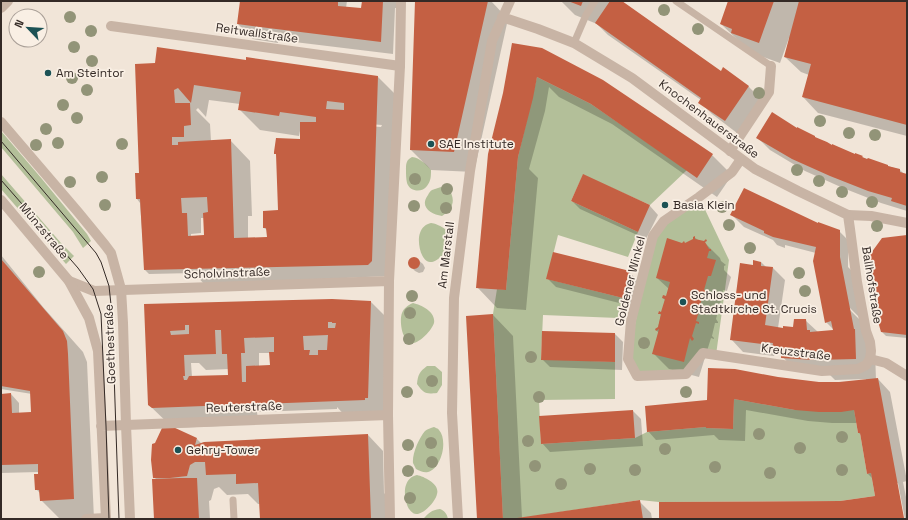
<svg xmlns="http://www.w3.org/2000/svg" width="908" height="520" viewBox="0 0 908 520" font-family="'Space Grotesk',sans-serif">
  <rect width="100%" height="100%" fill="#f1e5d8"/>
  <path fill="#b3bf99" d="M537,77L591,104L687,170L650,205L583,175L571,201L638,232L628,257L558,235L547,279L623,298L618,318L543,315L541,359L615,362V399L539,400L541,444L635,438L647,432L706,427V428L733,429L734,399L795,410H854L858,433H860L867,474L871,473L875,496L840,501L659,502L640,500L515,519H503L493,314L497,289L506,290L518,157Z
    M1,131L42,179L87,234L91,241L83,248L73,232L1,147Z
    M412,157C420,158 426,164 431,170C431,176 431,181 427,186C422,193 410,192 407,183C406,179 406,174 406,170C406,164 406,160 412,157Z
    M1,174L61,243L74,256L66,264L1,189Z
    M441,187L448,188C456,199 454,208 442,216C431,214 419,207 428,195C429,193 430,191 432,190C435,189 438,188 441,187Z
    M699,197L729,260L716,355L703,354L686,374L637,376L628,359L653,236Z
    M431,223C439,224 454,232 451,242C450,249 437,263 430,262C420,261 417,240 420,233C422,227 426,224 431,223Z
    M413,303C422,305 436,312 434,323C432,330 419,344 412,343C402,342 399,321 402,313C404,308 408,305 413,303Z
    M427,366H435L442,372V385L437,393C426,394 424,394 417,384C418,375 419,372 427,366Z
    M434,427C435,428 438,428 439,430C448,440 442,468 428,472C424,473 420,471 416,469C415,467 414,465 413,463C412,454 419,438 425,431C427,429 431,428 434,427Z
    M417,475C425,477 440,484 437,494C436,501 423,515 416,514C406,513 403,492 406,485C408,479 412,476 417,475Z
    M440,509C445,511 447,514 448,519H423C429,513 431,510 440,509Z"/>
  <path fill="#0003" fill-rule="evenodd" d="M241,1H347L346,8L362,9L363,1H398L397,8H395L393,54L278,40V43L253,39L238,24Z
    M416,1H491L508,19L474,172L431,170L411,150Z
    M561,1H621L721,72L724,69L749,87L761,99L737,133L712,114L700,102L701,100L608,35L597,24L575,15Z
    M730,1H907V136L818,113L803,97L809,75L801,72L785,57L790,38H789L780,63L752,53L742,44L721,24Z
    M513,44L712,155L732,175L717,197L612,124L559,97L549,87L545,111L529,169L538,178L526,310L497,308L477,287L504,93Z
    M245,61L378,77L398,97L387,276L205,285L194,273L149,274L145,270L140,203L137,199L140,174L136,65ZM209,100L240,104L239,109L260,130L299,136L300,131H301V140L275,153L278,156L279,211L264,228L267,230L268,238L248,239V216H252L250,161L230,140L211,141L210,124L196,110L198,108L206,117ZM368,124L382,125L381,127L368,126ZM201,218H205V236L191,237V234L201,233Z
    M798,129L832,146L862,157L864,158L900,170L904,174L907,175V211L881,203L843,188L805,171L770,150L758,138Z
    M583,176L650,206L658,215L646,239L580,209L572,201Z
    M732,215L819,224L839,231L848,240V267L852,271L861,319L849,307V309L870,330L875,350L876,380L878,379L890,392L907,481L903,482L907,502V519H905L898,483H896L903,519H660L840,502L876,497L872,478L868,474L861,435L859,433L857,423H832L808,421L746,410L745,441L719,440L714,435L656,440L648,431L708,401L778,378L819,383H839L866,381V379L835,380L827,372L794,369L780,354H775L774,356L743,352L731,339L754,266L761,262L766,267L773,268L785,280L778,328L794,329L805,320L818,332L835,331L826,322L816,253L785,245V248L777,245L773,240L744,227Z
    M907,236V338L886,336L882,332L881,296L871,286Z
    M694,237L698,240L704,242L720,258L721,261L726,265L724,266V270L731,277L727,291L723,290L720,304L722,307V308L719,307L716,319L718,322V323H715L712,336L714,338V339L711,338L699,377L669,369L654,354L659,333L656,330L658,328L661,315L659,313H662L665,300L663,298H666L669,289L657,278L686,244L694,239Z
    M1,255L43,307L83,352L87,362L94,519H60L41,500V494L36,489L39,472L1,473V395L11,394L19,403V413L32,415V394L1,389Z
    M415,258L418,260L423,264L425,268L423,272L419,273L415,271L411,267L409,263L410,259Z
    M629,272L637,280L631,306L556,287L548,279Z
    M371,302L391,322L388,418L350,421L337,407V409L257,412L258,420L221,426L173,428L149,405L145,305ZM259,353H270L271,366H259ZM191,363H199L206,370L229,369V376L192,377Z
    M493,315L513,336L522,518L639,501L651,513L652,519H478Z
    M615,334L623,342L622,370L550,367L542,359Z
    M633,411L641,419L643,446L550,452L542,443Z
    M368,435L383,451L384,493L389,498L390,519H261L260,504H258L248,494L227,495L219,487L214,489L211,500L209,501L210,519H155L157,480L154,477L197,439L202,444Z"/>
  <path fill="#c46043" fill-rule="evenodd" d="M240,1H338V6L361,8L362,1H383L381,42L237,24Z
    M415,1H488L454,152L410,150Z
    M568,1H583L581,6Z
    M610,1H622L721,71L723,67L749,86L725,121L698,103L701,98L595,23Z
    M728,1H774L759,43L731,33L732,29L720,24Z
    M799,1H907V125L802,97L811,64L784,57Z
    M512,43L542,48L603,80L713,154L697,178L591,104L537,77L533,98L518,157L506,290L476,288L488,154L503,93Z
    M157,47L246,60V57L378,76L372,261L368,265L144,270L140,199H136L135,173H139L135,64L155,63ZM194,85L241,92L238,110L279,116L280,112L316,117V122H300V139L276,138L274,152V154H276L278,210L263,211V228H266L267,237L234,238L231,139L178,142V145H172V137H184V126L191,125L190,103H175L174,90L178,88L191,103ZM327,101L344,103V110L326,109ZM207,197L208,212L203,213L204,235L188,236L187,213H182L181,198Z
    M772,112L797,128V127L815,136V137L827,142L832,145V144L855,154V153L863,156L862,157L867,159L868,158L888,165V166L900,169V172L907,174V206L891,201L892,198L868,191L830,176L792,159L756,138Z
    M583,174L650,205L638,232L571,201Z
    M744,188L818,223V222L840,230V257L854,329H855L856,359L814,360L781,358L782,349L772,348L773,343L763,342L762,344L730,340L740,263L753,265V260L761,262V266L773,267L765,325L783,328V326L793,327L794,319H806L807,330H810V332L833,330L831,321L825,323L813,261L816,247L773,237L764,233V231L730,215Z
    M907,235V335L881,332L873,304L880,295L870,287L866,260L882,238Z
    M695,236V239L704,241L706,239L707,241L705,242L709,249H711V251H709L707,258L716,260L711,276H708L704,290L708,291L707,293L704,292L700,305L703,306V309L700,308L696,321L699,322V324L696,323L692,336L694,339L692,341L690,338L684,362L652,354L659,329L656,331L655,329L658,327L661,314H658L659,311L661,312L665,299L662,298L663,295L666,296L670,282L656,278L667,238L682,243L684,241L685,243L693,239V237Z
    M553,252L630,271L623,298L546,279Z
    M408 263a6 6 0 1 1 12 0a6 6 0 1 1-12 0Z
    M1,259L63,331L67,341L68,354L74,499L40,501L39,490H35L34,474H38V464L1,465V394L11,393L12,413L31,412L30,391L1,386Z
    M332,299L371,301L368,398H365V400L152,408L148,405L144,304ZM328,322H332V323H336L335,328H328ZM185,325H189V334L171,335L170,331L185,330ZM215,330H221L222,354H227L228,375L189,376L187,380H184L183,376H185L184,355L216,354ZM328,335L327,350H318V355H309L310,350H304L303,336ZM274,337V352H269L270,365L246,366V382H242L241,353H245L244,338Z
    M493,314L503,519H477L466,316Z
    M542,331L615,333V362L541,360Z
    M708,368L735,369L778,377L819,382H839L878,378L904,518L896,519H659V502L840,501L875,496L871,473L867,474L860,433H858L854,410L841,412H819L795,410L734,399L733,429L706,428V427L647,432L645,406L707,400Z
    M633,410L635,438L541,444L539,416Z
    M173,427L197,438L195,445L204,442L368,434L371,519H260L258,483L236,484V474L206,475L205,462H195L190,465L187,476L170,478H153L151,460L152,444L155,443L162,428Z
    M180,478H197L199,519H154L152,479Z
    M640,500L643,519H518L517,518Z"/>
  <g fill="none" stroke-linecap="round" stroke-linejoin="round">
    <path stroke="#c8b4a5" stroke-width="7" d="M676,1L771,66
      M574,43L586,15L595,1
      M233,500L234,519"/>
    <path stroke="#c8b4a5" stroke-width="10" d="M1,8L8,1
      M111,26L400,66
      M730,151L769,92L771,66
      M848,215L871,216L907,223
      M870,359L886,363L907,376"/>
    <path stroke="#c8b4a5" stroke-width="10" d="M502,17L538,29L574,43L632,78L755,169L798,191L848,215L850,229L857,282L866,331L870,342L871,351L870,359L866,365L858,369L822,371L703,353L686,374L637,376L628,359L631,321L653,236L664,221L699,197L732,172L741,159
      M69,281L94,291L389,281
      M126,425L388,415
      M86,519L106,518
      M390,519L388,415L389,281L400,66L401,1
      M458,519L452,413L454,298L470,171L492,41L510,1"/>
    <path stroke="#c8b4a5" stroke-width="10" d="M1,122L78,212L105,245L111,253L121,289L123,323L126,425L130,519
      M1,200L69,281L89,318L98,351L106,519
      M101,426L126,425"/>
    <path stroke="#342a26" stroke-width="1" d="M1,141L96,253L101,262L109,286L112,314L119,519
      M1,180L78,268L93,289L101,314L106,426L109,519"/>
  </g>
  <g fill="#929478">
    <circle cx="664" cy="10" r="6"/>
    <circle cx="70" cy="17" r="6"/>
    <circle cx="698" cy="29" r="6"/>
    <circle cx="91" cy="31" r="6"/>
    <circle cx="74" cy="47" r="6"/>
    <circle cx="92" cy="61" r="6"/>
    <circle cx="72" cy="78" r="6"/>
    <circle cx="87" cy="90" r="6"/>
    <circle cx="759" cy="93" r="6"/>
    <circle cx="63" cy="105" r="6"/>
    <circle cx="77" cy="118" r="6"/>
    <circle cx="820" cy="121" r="6"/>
    <circle cx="46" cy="129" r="6"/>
    <circle cx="849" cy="133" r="6"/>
    <circle cx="875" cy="135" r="6"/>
    <circle cx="58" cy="143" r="6"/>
    <circle cx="122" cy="144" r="6"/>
    <circle cx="36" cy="145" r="6"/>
    <circle cx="797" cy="170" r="6"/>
    <circle cx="102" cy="177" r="6"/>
    <circle cx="415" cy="179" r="6"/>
    <circle cx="819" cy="181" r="6"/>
    <circle cx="70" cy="182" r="6"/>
    <circle cx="447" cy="189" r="6"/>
    <circle cx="842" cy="192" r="6"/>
    <circle cx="872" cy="202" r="6"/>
    <circle cx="105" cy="205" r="6"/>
    <circle cx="414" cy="206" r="6"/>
    <circle cx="722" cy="207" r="6"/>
    <circle cx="446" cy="208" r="6"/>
    <circle cx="729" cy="225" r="6"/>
    <circle cx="877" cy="226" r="6"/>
    <circle cx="750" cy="248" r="6"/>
    <circle cx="39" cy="272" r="6"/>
    <circle cx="799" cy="273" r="6"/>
    <circle cx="805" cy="291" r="6"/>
    <circle cx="412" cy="296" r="6"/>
    <circle cx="410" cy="313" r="6"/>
    <circle cx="409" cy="339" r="6"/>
    <circle cx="644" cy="343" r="6"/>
    <circle cx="531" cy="357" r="6"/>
    <circle cx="432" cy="381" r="6"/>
    <circle cx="407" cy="392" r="6"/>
    <circle cx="686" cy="392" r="6"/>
    <circle cx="539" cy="397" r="6"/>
    <circle cx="759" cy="434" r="6"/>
    <circle cx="842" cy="437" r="6"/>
    <circle cx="528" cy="441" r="6"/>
    <circle cx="431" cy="443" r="6"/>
    <circle cx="408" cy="445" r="6"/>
    <circle cx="800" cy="448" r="6"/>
    <circle cx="665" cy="449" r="6"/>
    <circle cx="432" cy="462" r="6"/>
    <circle cx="535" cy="466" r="6"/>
    <circle cx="715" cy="467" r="6"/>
    <circle cx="590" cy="469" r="6"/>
    <circle cx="635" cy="470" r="6"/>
    <circle cx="842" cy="470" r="6"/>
    <circle cx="408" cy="471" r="6"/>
    <circle cx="770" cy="473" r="6"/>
    <circle cx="561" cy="484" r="6"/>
    <circle cx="410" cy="498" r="6"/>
  </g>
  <g fill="#1c5255" stroke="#f9efe4" stroke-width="1.5">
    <circle cx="48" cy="73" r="4"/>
    <circle cx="431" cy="144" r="4"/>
    <circle cx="665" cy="205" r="4"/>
    <circle cx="683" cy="302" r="4"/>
    <circle cx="178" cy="450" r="4"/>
  </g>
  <g text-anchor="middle" stroke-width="3.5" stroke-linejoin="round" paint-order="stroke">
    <g font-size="12" fill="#342a26" stroke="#f9efe4">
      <text transform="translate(257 33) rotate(8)" y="4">Reitwallstraße</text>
      <text transform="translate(709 119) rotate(37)" y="4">Knochenhauerstraße</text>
      <text transform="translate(44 231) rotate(50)" y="4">Münzstraße</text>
      <text transform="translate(446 255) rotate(-83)" y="4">Am Marstall</text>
      <text transform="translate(227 273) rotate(-2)" y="4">Scholvinstraße</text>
      <text transform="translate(630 281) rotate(-76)" y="4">Goldener Winkel</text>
      <text transform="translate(872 285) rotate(81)" y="4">Ballhofstraße</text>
      <text transform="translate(110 344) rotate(-92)" y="4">Goethestraße</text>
      <text transform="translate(796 352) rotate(7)" y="4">Kreuzstraße</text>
      <text transform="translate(244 407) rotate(-2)" y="4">Reuterstraße</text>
    </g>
    <g font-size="12" fill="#342a26" stroke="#f9efe4" text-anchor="start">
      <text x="56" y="77">Am Steintor</text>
      <text x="439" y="148">SAE Institute</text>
      <text x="673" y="209">Basia Klein</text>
      <text x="691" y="299">Schloss- und<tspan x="691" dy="14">Stadtkirche St. Crucis</tspan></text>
      <text x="186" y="454">Gehry-Tower</text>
    </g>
  </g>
  <rect width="908" height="520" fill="none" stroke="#342a26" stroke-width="4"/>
  <g transform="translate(28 28) rotate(295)"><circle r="19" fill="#f9efe4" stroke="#aaa098"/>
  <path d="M0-3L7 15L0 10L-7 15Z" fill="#1c5255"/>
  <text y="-6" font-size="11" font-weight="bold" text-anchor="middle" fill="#342a26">N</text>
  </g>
</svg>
